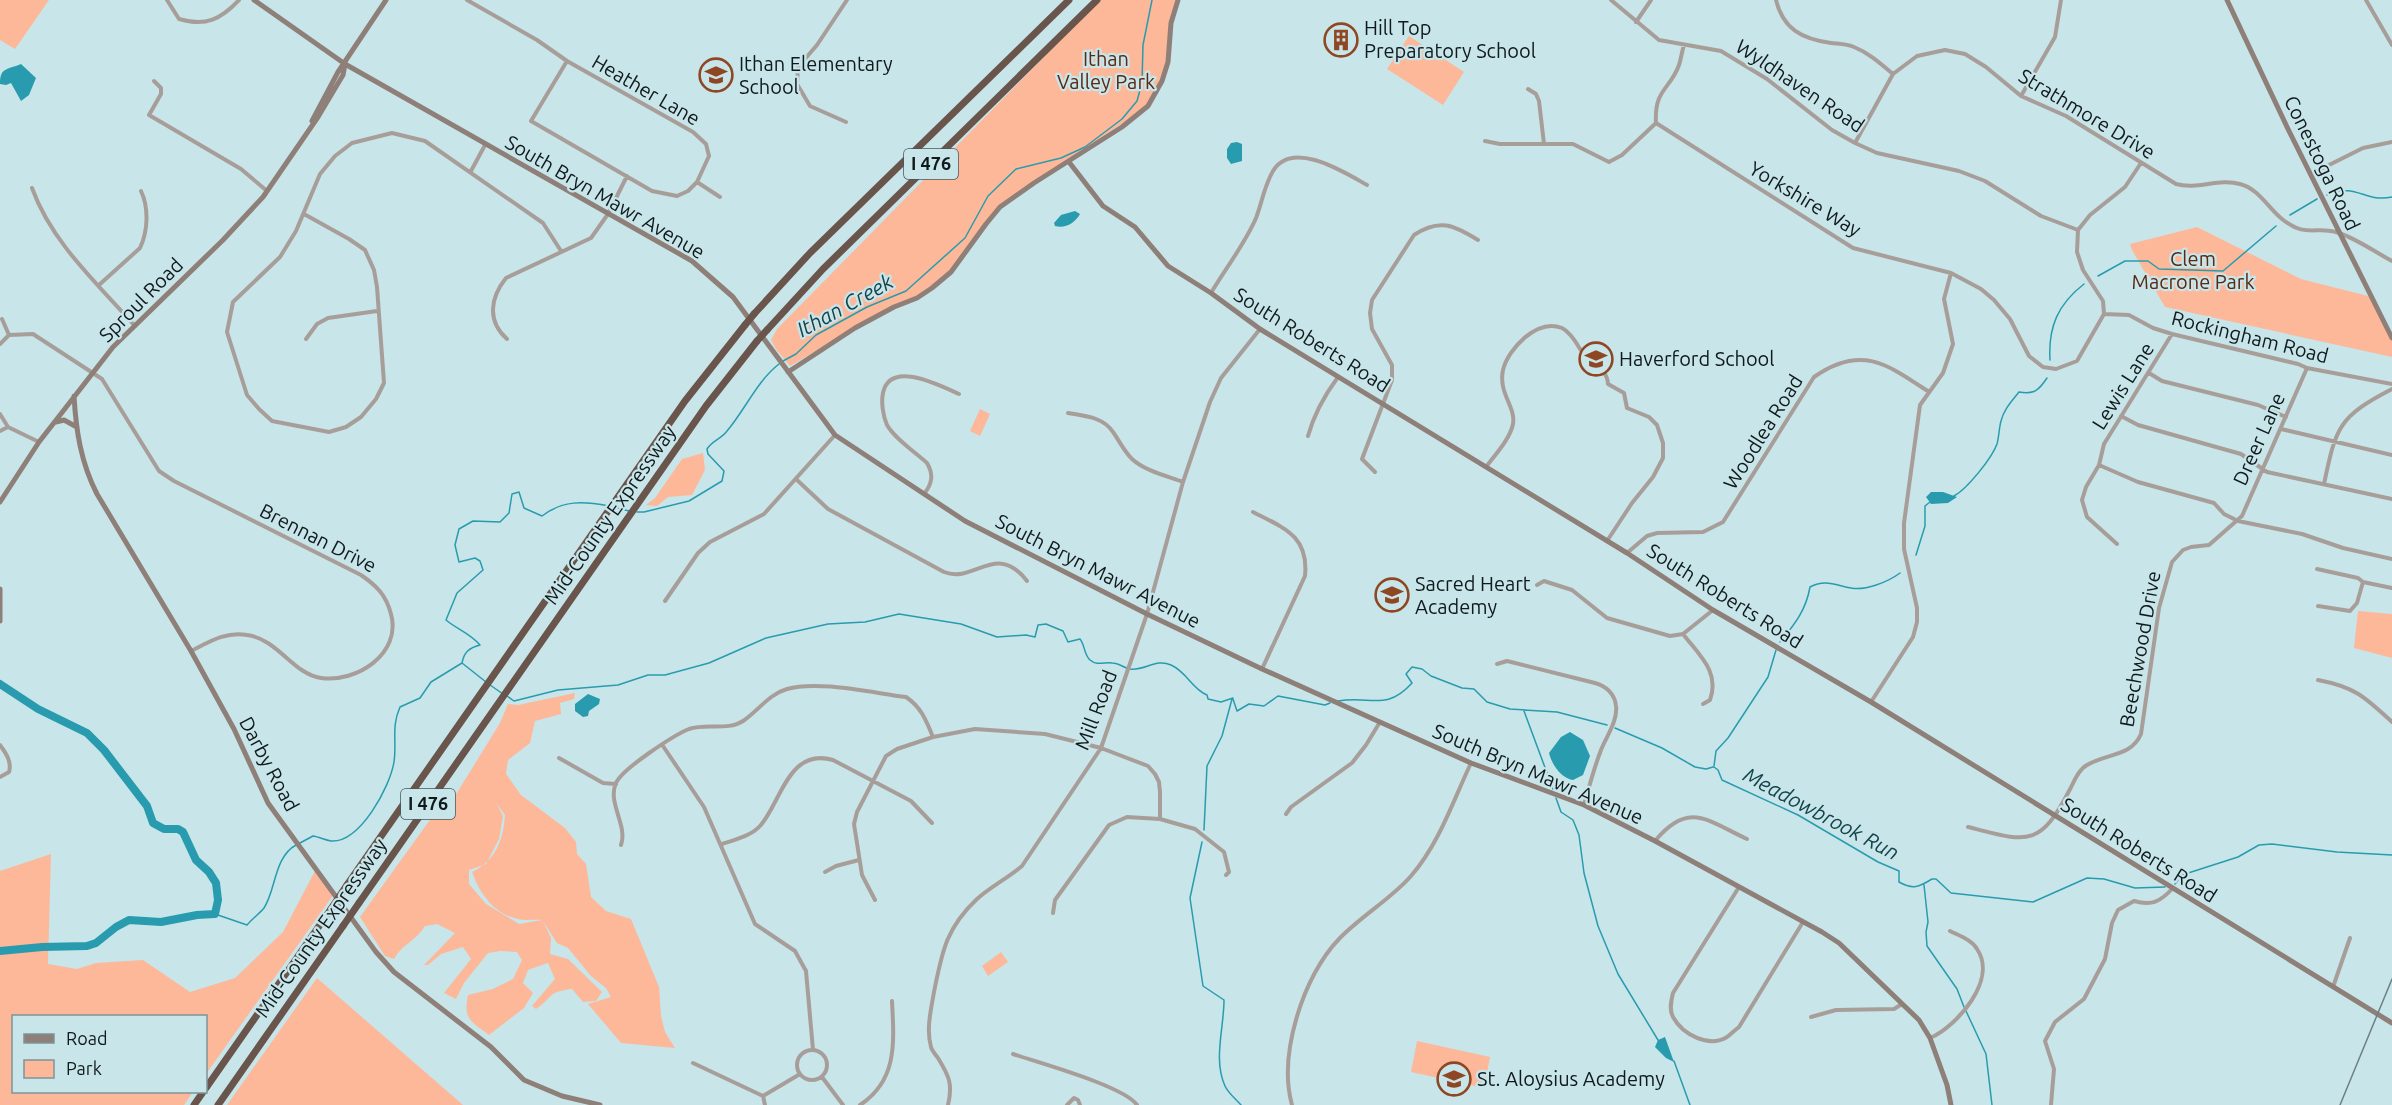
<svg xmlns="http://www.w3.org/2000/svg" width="2392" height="1105" viewBox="0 0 2392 1105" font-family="Ubuntu,sans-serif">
  <rect width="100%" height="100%" fill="#c8e5ea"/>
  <path fill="#fdb89a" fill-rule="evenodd" d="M0,0H49L15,49L0,40Z
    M1100,0H1178L1175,5L1168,62L1148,106L1000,207L951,272L917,298L876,316L790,366L776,349L771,340L777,329Z
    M1409,36L1464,72L1443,105L1387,69Z
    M2197,227L2301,279L2372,297L2392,338V357L2165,307L2132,250L2130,244Z
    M980,409L990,414L980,436L970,431Z
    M703,453L705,470L692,495L668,497L657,506L646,505L655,498L682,459Z
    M2358,611L2392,614V658L2354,648Z
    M575,693L574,699L560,703L561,714L535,721L530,743L508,760L506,774L521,795L565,828L576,842L577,854L586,864L591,897L606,911L631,919L659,987L661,1016L665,1032L675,1048L621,1043L588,1004L611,997L606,988L591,976L568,948L557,943L543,921L551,938L550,954L568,959L602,992L596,1001L583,1002L572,989C546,992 554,997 536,1009L532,1006L555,979L548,963L528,970L523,983L533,993L524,1008L489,1035C471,1021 463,1020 468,995L493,989L513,979L522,960L517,952L500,951L488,953L464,983L456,999L444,993L471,959L463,947L441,954L428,965H424L455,933L437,924L425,926C417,940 402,944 394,959L385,956L360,917L445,799L455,796L500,723L508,704L518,705ZM496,803L505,815C503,841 496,860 472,872C480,894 494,914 518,919C526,921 536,919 542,920L519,924L486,904L469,884V870L486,864L499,839L503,816Z
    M51,854L48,964L77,969L96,963L143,960L190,992L235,978L283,932L316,869L334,894L206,1074V1016H14V1092H193L184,1105H0V871Z
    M1001,952L1008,962L988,976L982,966Z
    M317,978L463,1105H227Z
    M1417,1041L1490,1057L1484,1088L1411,1072Z"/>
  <path fill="#289cae" d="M21,64L36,78L29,95L21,101L11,83L6,85L0,84C0,67 7,70 21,64Z
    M1237,142L1242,144V161L1231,164L1227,158V149L1231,143Z
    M1075,211L1080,214C1075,223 1065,229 1055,226L1054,223L1061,215Z
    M1931,492H1943L1957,497L1948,503L1931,504L1926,497Z
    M588,694L600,699L599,704L589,711L588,716L583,717L575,711V704Z
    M1570,732L1583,740L1590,756L1583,775L1573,780C1561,778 1552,765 1549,753L1561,737Z
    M1665,1037L1674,1062L1666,1058L1655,1047L1658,1040Z"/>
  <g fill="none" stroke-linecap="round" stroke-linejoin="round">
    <path stroke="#289cae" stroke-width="1.5" d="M2327,195C2357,182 2364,203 2392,197
      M2290,215L2317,199
      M2098,276L2125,261H2148L2159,269L2223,271L2276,226
      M2050,360C2048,327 2058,304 2084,284
      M783,361L796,354L816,335L867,307L906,291L965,238L988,196L1016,169L1061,158L1085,147L1122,119L1137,101L1142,83L1143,45L1152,0
      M1954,496C1967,489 1992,458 1997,444C1999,437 1999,428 2001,421C2004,409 2012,401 2019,392C2034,395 2039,390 2047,378
      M613,507L629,511
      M637,512H644L689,501L722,481L724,471L708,454L707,449C712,441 721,439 727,431C745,410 757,381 779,364
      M1916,555L1925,526V506L1930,502
      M1780,642C1795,624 1806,610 1810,587C1825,579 1835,585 1851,588C1865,591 1888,582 1900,573
      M462,663L486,682
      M490,685L503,694
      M507,696L514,701L558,690L618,685L648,675H665L709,663L766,638L828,624L865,622L899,614L961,624L997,637L1026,635L1035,637L1038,625L1046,624L1063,631L1068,642L1080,639C1085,645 1084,655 1090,660C1097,666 1104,662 1112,663C1119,663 1124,668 1130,669C1145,671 1156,658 1171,665C1187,672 1192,689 1207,695L1208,699L1221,702L1233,698
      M1233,699L1237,711L1249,704L1264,706L1278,696L1325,705L1330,703
      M1338,701C1370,695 1386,712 1412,683L1406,674L1412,667L1422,669L1431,676L1462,688L1474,689L1487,702L1510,709L1557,712L1607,725
      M1524,711L1553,789
      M1615,728L1662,748L1695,767L1706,769L1713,767
      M1714,766L1716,751L1728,738L1768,677L1776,650
      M1714,767L1718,770L1722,780L1798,815L1878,862L1899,871V882C1913,890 1919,887 1932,879H1936L1951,893L2033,902L2087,878L2104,879L2135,888L2165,887
      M1556,798L1561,812L1573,820L1579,835L1584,873L1598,926L1618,974L1658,1040
      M1204,830L1207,766L1222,736L1232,699
      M1202,842L1190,898L1203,986L1224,1000C1224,1028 1213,1060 1225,1086C1228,1093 1236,1099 1241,1105
      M300,843L313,836C319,837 325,840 331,841C360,843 390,787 394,762C397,741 391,727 400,707L420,698L431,682L462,663C464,652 469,648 480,645C470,633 458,630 446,620L457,593L483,570L480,561L475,558L459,562L455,545L459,529L473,521L500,522L509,513L512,494L519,492L524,508L542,516C563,500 583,501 609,506
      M2175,884L2182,875L2238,857L2259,845L2272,844L2337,852L2392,855
      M1924,885L1928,922L1926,932L1927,946L1957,989L1964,1007
      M215,914L247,925C252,919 259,914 264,908C276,890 274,857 296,845
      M1966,1011L1986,1054L1992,1105
      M1674,1061L1690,1105"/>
    <path stroke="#289cae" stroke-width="8" d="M0,684L38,709L87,733L104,750L147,806L153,823L164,829H178L183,832L196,860L209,872L216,883L218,900L215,914L197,915L161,922L129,920L116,927L96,943L87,946L42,947L0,951"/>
    <path stroke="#a89e99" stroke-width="4" d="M167,0L179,19C206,27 221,19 239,0
      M467,0L537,40L567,61L693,132L706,144L709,156L697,182L688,191L677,196L652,191L531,121L567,61
      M1611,0L1659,40L1721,51L1767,79L1832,130L1855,143L1877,153L1959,171L1985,181L2041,216L2078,230
      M1776,0C1783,29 1802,39 1831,43C1839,44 1847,44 1854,47C1869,53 1881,64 1893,74
      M2366,0L2392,45
      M1636,22L1651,0
      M154,81L161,88V94L149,115L241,169L267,191
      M1528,89L1536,94L1539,101L1544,144
      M2021,96L2055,37L2061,0
      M846,122L810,106L797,84L798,67L817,45L847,0
      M1656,123L1853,248L1951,273L1981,289L1994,300L2010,319L2029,356L2043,367L2056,369L2077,361L2104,314L2103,301L2083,270L2077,252L2078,230L2090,215L2125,187L2141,163
      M1656,123C1654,89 1670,90 1679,65C1681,59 1682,51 1684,45
      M1485,141L1500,144H1573L1609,162L1622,155L1656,123
      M1855,143L1893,74L1917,56L1945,50L1965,54L1986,67L2021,96L2066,116L2176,184C2198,190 2218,178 2240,184C2259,189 2268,208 2282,219C2306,239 2317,225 2339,233C2357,239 2375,252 2392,261
      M471,171L485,145
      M2311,174L2363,148L2392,142
      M697,182L720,197
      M32,188C52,243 97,283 135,326
      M304,214L349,239L365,250L374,270L377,287L384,383L376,399L361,417L346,427L329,432L272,421L259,409L247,395L227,332L233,302L280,257L296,231L320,174L335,156L352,143L392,133L425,141L543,223L561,251
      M99,285L140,248C148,231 149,208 141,191
      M1211,293C1224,271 1246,242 1256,218C1262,203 1264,186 1273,171C1292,139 1344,172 1367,185
      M2104,314L2129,315L2153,328L2172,334L2298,364L2307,368L2392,384
      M2,319L9,335
      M306,339L317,324L328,318L377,311
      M507,339C487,321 490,298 506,278L591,238L608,214L627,176
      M0,344L9,335L33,334L102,379L159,471L174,481L361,575C377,586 386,595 391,614C402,654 356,683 321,678C293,674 278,639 247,635C226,631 209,642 191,651
      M2149,373L2162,381L2258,405L2286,417
      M1068,413C1085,416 1103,417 1113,432C1120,442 1124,451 1132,459C1145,471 1167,476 1183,482
      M0,414L8,427L39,442
      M2121,416L2138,425L2241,454L2267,472L2392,499
      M2281,429L2392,455
      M0,431L8,427
      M1308,436C1314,414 1324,396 1338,377
      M2099,465L2138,482L2214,503L2224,514L2238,521L2302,534L2343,548L2392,559
      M1486,467C1495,455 1510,439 1513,424C1516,407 1498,393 1503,370C1508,349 1537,318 1562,328C1570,332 1576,342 1580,349C1589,361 1607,367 1608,384L1624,393L1627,408L1649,417L1657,425L1663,443V458L1653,477L1632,503L1607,541
      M1375,472L1362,459L1392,380V365L1372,329L1370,313L1372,300L1414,235C1439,218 1454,225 1478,240
      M797,480L828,509L944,572C975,584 996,541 1027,581
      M2324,484C2336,427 2338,417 2392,389
      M924,494C932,484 934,475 927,463C915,452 895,439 887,425C883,416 881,402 883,393C890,359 941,386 959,394
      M1253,512C1284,528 1309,536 1305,576L1262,669
      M2117,544L2087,517L2082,500L2086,487L2099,465L2104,444L2172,334
      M1627,553L1647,536L1657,533L1703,532L1723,522L1814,377C1861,344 1887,364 1929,392
      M2317,569L2358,578L2363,582
      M1537,585L1544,581L1572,590L1607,618L1670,636L1683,634L1713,610
      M665,601L698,553L710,542L764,514L835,435
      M2318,606L2350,611L2357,603L2363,582L2392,588
      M1683,634C1700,656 1720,672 1710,700L1703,704
      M1497,664L1507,661L1595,683C1606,686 1615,694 1616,706C1618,721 1606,737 1601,750C1594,768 1589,787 1584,805
      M2318,680C2355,687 2365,697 2392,722
      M1871,702L1913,637L1917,622V608L1904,549V523L1920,405L1943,373L1953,344L1944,299L1951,273
      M0,745C6,753 12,762 9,772L0,777
      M663,746L704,807L755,924L795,951L806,971L813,1050
      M559,758L603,783L616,784
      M1286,814L1291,807L1352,763L1366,745L1380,722
      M1968,827C2025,841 2039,850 2069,791C2074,782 2078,770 2087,765C2107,753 2131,757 2141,734L2159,608L2172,562L2183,550L2191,547L2209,545L2242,516L2307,368
      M1655,841C1689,800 1708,821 1747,839
      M722,844C734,840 751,836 760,826C781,803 788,747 833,760L911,801L932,823
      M621,845C628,825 607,803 616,783C622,769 674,735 689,729C706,723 728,731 743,721C758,711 769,694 787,689C818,680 873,693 906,697C921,707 926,720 933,737
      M825,872L836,866L859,860
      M1739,887L1673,993C1671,1001 1669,1010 1673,1017C1683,1035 1709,1048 1727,1037C1731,1034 1735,1030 1739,1027L1803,922
      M875,900L862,875L854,824L857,812L886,756L897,749L933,737L975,729L1045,734L1101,748L1148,766L1155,774L1159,782L1160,792V819
      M1053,913L1055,900L1109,825L1127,817L1160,819L1195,829L1224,852L1229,872L1226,875
      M2333,987L2350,938
      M1811,1017L1836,1010L1894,1009L1902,1004
      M1930,1038C1957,1026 1998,980 1977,949C1972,940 1960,936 1950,931
      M797 1065a15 15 0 1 1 30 0a15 15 0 1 1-30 0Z
      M1013,1054C1039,1063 1124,1086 1137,1105
      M693,1063L763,1096L800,1074
      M822,1077L843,1105
      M763,1096L765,1105
      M860,1105C898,1080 894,1042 892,1001
      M948,1105C953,1084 949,1076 938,1058C936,1055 932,1051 931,1047C926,1030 931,1009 934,992C942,952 946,928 977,899C990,887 1008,878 1022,866L1101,748L1147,614L1183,482L1210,402L1221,378L1260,329
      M1067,1105L1074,1098L1078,1100L1080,1105
      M1292,1105C1278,1055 1303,976 1339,939C1360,917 1392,898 1411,876C1439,844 1453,801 1471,763
      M2051,1105L2054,1069L2045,1041L2055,1022L2084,999L2105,959L2112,923L2118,910L2134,901C2152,906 2160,902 2173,888"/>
    <path stroke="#8e7f78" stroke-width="5" d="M254,0L345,64L692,261L733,297L835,435L965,521L1147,614L1262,669L1471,763L1584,805L1655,841L1822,932L1839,943L1919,1020L1930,1038L1947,1085L1951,1105
      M2227,0L2288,129L2392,338
      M312,121L338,72L386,0
      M1069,162L1103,206L1135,227L1168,266L1211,293L1260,329L1627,553L1713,610L1871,702L2392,1023
      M788,372L855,328L894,307L917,298L932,288L951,272L986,224L1000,207L1034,183L1122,127L1148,106L1162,81L1168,62L1171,23L1178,0
      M74,396C76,431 81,463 97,494L191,651L234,729L268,803L376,952L394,972L491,1047L524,1080L562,1096L600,1105
      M56,422L64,420L75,426
      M0,502L39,442L113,347L223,240L263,197L318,117L343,75L345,64
      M0,589V621"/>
    <path stroke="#69554c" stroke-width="7" d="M754,314L810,253L1069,0
      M767,330L823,269L1097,0
      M347,885L685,401L745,325
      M359,903L706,406L757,341
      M206,1088L331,909
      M194,1105L203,1092
      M218,1105L343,926"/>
    <path stroke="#6d8084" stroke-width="1.5" d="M2340,1105L2392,979"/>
    <path stroke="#69554c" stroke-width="7" d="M745,325L754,314
      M757,341L767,330
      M331,909L347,885
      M343,926L359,903"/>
  </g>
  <defs>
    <symbol id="building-ring" viewBox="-11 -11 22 22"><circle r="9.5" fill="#c8e5ea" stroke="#8e4623" stroke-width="1.5"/><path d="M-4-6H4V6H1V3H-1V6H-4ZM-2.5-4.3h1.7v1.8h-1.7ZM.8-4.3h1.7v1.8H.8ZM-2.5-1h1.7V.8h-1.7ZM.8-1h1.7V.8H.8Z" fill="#8e4623"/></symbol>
    <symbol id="school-ring" viewBox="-11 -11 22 22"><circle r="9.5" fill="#c8e5ea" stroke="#8e4623" stroke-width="1.5"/><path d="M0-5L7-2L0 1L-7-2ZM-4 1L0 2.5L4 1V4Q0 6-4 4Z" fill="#8e4623"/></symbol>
  </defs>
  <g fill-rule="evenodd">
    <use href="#building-ring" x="1322" y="21" width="38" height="38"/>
    <use href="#school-ring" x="697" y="56" width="38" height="38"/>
    <use href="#school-ring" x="1577" y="340" width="38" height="38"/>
    <use href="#school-ring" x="1373" y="576" width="38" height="38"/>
    <use href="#school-ring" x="1435" y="1060" width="38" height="38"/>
  </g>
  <g text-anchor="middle" stroke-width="4.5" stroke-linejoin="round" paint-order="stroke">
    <g fill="#c8e5ea" stroke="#47575a" stroke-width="1.5">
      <rect x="904" y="149" width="54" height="30" rx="4.5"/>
      <rect x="401" y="789" width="54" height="30" rx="4.5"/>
    </g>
    <g font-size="18" font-weight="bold" fill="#101a1c">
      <text x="931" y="170">I 476</text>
      <text x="428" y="810">I 476</text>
    </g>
    <g font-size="20" fill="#101a1c" stroke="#c8e5ea" text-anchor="start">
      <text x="1364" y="35">Hill Top<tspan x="1364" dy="23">Preparatory School</tspan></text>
      <text x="739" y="71">Ithan Elementary<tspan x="739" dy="23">School</tspan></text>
      <text x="1619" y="366">Haverford School</text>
      <text x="1415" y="591">Sacred Heart<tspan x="1415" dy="23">Academy</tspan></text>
      <text x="1477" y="1086">St. Aloysius Academy</text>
    </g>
    <g font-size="20" fill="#592912" stroke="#c8e5ea">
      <text x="1106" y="66">Ithan<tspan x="1106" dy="23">Valley Park</tspan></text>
      <text x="2193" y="266">Clem<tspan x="2193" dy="23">Macrone Park</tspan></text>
    </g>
    <g font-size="20" fill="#101a1c" stroke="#c8e5ea">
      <text transform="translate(1800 86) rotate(34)" y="7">Wyldhaven Road</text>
      <text transform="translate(646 90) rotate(30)" y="7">Heather Lane</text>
      <text transform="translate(2087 114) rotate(31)" y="7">Strathmore Drive</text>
      <text transform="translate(2322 163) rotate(64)" y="7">Conestoga Road</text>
      <text transform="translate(605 197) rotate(30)" y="7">South Bryn Mawr Avenue</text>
      <text transform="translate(1805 199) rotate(31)" y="7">Yorkshire Way</text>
      <text transform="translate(141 300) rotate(-45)" y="7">Sproul Road</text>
      <text transform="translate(2250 337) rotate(14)" y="7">Rockingham Road</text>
      <text transform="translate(1312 340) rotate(32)" y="7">South Roberts Road</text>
      <text transform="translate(2123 386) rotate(-58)" y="7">Lewis Lane</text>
      <text transform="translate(1763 432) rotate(-58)" y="7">Woodlea Road</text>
      <text transform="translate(2259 439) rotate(-66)" y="7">Dreer Lane</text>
      <text transform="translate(610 515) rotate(-55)" y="7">Mid-County Expressway</text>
      <text transform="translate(318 538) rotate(27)" y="7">Brennan Drive</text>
      <text transform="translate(1098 571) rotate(27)" y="7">South Bryn Mawr Avenue</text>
      <text transform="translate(1725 596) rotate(32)" y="7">South Roberts Road</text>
      <text transform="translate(2140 649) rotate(-80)" y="7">Beechwood Drive</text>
      <text transform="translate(1096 710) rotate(-69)" y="7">Mill Road</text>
      <text transform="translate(269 764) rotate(62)" y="7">Darby Road</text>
      <text transform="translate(1538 774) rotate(23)" y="7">South Bryn Mawr Avenue</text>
      <text transform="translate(2139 850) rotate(32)" y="7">South Roberts Road</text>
      <text transform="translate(321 928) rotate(-55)" y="7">Mid-County Expressway</text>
    </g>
    <g font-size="21" font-style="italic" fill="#14444c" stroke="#c8e5ea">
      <text transform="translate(845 306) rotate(-29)" y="7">Ithan Creek</text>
      <text transform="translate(1821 814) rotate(28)" y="7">Meadowbrook Run</text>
    </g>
  </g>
  <rect x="12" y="1015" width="195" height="78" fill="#c8e5ea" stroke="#7e9498" stroke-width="1.5"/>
  <rect x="24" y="1034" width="30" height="9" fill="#8e7f78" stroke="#7e9498" stroke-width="1.5"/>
  <text x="66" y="1045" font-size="18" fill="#101a1c">Road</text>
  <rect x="24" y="1060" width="30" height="18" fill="#fdb89a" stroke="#7e9498" stroke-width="1.5"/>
  <text x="66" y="1075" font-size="18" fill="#101a1c">Park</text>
</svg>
